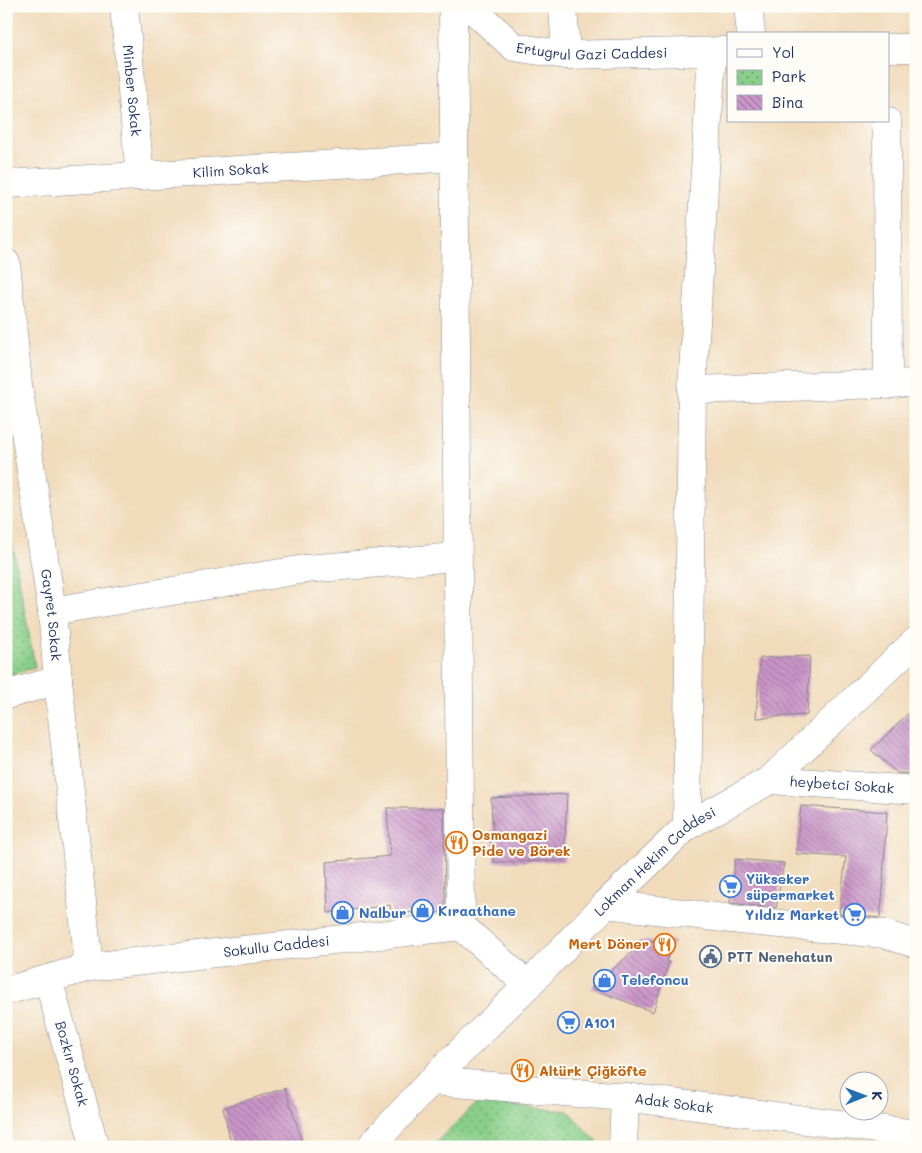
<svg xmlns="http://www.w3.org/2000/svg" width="922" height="1153" viewBox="0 0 922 1153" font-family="Mali,sans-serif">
  <defs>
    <pattern id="park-dots" width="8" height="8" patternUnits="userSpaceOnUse" patternTransform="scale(1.25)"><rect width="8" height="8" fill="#89cf89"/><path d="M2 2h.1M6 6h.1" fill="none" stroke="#6fa873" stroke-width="1.8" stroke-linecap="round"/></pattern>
    <pattern id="building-back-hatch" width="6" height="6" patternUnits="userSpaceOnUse" patternTransform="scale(1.25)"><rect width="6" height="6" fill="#ca95c7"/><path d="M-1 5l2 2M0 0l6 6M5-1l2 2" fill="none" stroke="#a37aa5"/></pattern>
  </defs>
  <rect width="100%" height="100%" fill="#fdfcf7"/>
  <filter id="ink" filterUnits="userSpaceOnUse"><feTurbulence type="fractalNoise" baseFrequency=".02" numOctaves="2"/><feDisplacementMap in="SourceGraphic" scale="10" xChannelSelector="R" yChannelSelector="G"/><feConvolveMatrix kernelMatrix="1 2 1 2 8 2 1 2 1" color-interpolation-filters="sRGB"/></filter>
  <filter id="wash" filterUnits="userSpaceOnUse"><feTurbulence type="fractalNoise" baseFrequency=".0096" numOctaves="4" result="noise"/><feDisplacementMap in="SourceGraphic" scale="20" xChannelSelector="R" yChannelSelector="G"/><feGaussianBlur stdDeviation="1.12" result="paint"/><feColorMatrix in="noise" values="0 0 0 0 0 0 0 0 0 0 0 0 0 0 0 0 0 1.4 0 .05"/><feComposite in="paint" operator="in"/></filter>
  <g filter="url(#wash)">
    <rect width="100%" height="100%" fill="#f1dbbb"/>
    <path fill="url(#park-dots)" stroke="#527f74" d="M6,510L35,667L6,677Z
      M477,1103L568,1111L602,1147H431Z"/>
    <g id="blocks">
      <path fill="url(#building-back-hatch)" d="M810,656L807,715L756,718L760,658Z
        M916,706V774L897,773L871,750Z
        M567,794L564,861L494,862L491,798Z
        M801,806L887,812L883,880H884L880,918L839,914L846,857L796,854Z
        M387,808H444L445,912L391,913L390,905L328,913L326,862L390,856Z
        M735,859L784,863L776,908L730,903Z
        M639,941H674L666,961L669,962L653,1012L591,988L638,947Z
        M285,1088L304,1147H232L223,1108Z"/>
    </g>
  </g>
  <g filter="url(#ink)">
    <use href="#blocks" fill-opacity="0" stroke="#86858c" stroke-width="1"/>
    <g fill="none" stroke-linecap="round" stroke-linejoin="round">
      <defs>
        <g id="minor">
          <path id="s1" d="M124,6L140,176"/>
          <path d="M453,6L461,926"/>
          <path id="s2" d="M469,6L514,47L566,55L728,51"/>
          <path d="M563,6L566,55"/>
          <path d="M748,6L751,34"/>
          <path d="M888,48H916"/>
          <path d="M887,121L888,385"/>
          <path id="s3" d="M6,184L454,157"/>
          <path id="s4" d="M6,263L18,384L52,611L58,680L89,967"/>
          <path d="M692,390L916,383"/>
          <path d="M52,611L305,569L457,557"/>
          <path d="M6,695L58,680"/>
          <path id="s5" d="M770,780L916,790"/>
          <path d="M687,826L692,390L712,52"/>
          <path d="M606,904L749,921L884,934L916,944"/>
          <path id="s6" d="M48,979L95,1147"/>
          <path id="s7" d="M6,991L89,967L461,926L528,985"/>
          <path id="s8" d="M431,1081L625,1097L916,1134"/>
          <path id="s9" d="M370,1147L431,1081L528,985L606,904L687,826L770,780L916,641"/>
          <path d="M623,1147L625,1097"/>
        </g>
      </defs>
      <use href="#minor" stroke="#86858c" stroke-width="29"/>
      <use href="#minor" stroke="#fff" stroke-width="28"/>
    </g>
  </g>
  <defs>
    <symbol id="restaurant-ring" viewBox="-11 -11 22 22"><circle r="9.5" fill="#fdfcf7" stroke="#e8710a" stroke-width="1.5"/><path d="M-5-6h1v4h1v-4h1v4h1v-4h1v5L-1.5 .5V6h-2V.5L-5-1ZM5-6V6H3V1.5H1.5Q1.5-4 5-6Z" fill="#e8710a"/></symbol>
    <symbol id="supermarket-ring" viewBox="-11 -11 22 22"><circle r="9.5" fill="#fdfcf7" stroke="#3f7fe0" stroke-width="1.5"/><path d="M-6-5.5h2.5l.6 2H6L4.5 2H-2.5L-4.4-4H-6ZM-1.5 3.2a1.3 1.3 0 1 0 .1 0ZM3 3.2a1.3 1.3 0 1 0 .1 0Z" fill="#3f7fe0"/></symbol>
    <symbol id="shop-ring" viewBox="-11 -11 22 22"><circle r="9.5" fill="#fdfcf7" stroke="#3f7fe0" stroke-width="1.5"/><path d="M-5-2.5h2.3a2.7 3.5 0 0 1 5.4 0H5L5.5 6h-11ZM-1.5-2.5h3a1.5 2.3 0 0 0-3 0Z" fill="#3f7fe0"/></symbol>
    <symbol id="civic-ring" viewBox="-11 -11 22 22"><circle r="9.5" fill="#fdfcf7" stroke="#5c6f8a" stroke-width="1.5"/><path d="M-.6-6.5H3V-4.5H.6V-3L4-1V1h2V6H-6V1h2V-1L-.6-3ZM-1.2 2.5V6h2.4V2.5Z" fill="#5c6f8a"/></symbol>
  </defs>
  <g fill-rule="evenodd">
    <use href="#restaurant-ring" x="444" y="830" width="25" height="25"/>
    <use href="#supermarket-ring" x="718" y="874" width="25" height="25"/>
    <use href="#shop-ring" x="410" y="898" width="25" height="25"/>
    <use href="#shop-ring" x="330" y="900" width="25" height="25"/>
    <use href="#supermarket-ring" x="842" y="902" width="25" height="25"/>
    <use href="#restaurant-ring" x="652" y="932" width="25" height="25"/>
    <use href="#civic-ring" x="698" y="944" width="25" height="25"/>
    <use href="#shop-ring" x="592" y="968" width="25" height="25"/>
    <use href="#supermarket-ring" x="556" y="1010" width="25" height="25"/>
    <use href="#restaurant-ring" x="510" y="1058" width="25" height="25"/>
  </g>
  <g text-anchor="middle" stroke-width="4" stroke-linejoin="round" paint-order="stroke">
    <g font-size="14" fill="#1b2f5e" stroke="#fdfcf7">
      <text dy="5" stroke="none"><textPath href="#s2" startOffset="139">Ertugrul Gazi Caddesi</textPath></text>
      <text dy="5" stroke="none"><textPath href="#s1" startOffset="85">Minber Sokak</textPath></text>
      <text dy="5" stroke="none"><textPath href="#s3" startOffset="225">Kilim Sokak</textPath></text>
      <text dy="5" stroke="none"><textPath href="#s4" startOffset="355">Gayret Sokak</textPath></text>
      <text dy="5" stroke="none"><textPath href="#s5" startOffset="72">heybetci Sokak</textPath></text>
      <text dy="5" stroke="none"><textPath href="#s9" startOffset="404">Lokman Hekim Caddesi</textPath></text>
      <text dy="5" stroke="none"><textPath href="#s7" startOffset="275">Sokullu Caddesi</textPath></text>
      <text dy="5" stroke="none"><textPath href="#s6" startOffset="88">Bozkır Sokak</textPath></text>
      <text dy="5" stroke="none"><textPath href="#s8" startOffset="244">Adak Sokak</textPath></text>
    </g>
    <g font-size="14" font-weight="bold" fill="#c56008" stroke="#fdfcf7" text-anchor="start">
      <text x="472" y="840">Osmangazi<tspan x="472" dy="16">Pide ve Börek</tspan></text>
      <text x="649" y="949" text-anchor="end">Mert Döner</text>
      <text x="539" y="1076">Altürk Çiğköfte</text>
    </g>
    <g font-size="14" font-weight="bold" fill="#366cbe" stroke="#fdfcf7" text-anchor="start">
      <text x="746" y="884">Yükseker<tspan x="746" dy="16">süpermarket</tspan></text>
      <text x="438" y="916">Kıraathane</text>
      <text x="359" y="918">Nalbur</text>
      <text x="839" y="920" text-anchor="end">Yıldız Market</text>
      <text x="621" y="985">Telefoncu</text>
      <text x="584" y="1028">A101</text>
    </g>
    <g font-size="14" font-weight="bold" fill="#4e5e75" stroke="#fdfcf7" text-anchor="start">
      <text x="727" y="962">PTT Nenehatun</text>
    </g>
  </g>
  <rect width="922" height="1153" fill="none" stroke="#fdfcf7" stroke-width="25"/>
  <rect x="727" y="32" width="162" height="90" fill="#fdfcf7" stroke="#a3aaba"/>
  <rect x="737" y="49" width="25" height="8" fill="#ffffff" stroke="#a3aaba"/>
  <text x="772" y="58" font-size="15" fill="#1b2f5e">Yol</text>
  <rect x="737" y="70" width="25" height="15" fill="url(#park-dots)" stroke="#a3aaba"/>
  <text x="772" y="82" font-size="15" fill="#1b2f5e">Park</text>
  <rect x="737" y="95" width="25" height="15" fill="url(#building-back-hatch)" stroke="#a3aaba"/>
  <text x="772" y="108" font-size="15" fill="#1b2f5e">Bina</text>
  <g transform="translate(864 1096) rotate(89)"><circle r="24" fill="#fdfcf7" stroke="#a3aaba"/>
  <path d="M0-4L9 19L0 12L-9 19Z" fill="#1f6fb2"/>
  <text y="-8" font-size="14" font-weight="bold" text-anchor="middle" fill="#1b2f5e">K</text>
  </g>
</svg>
